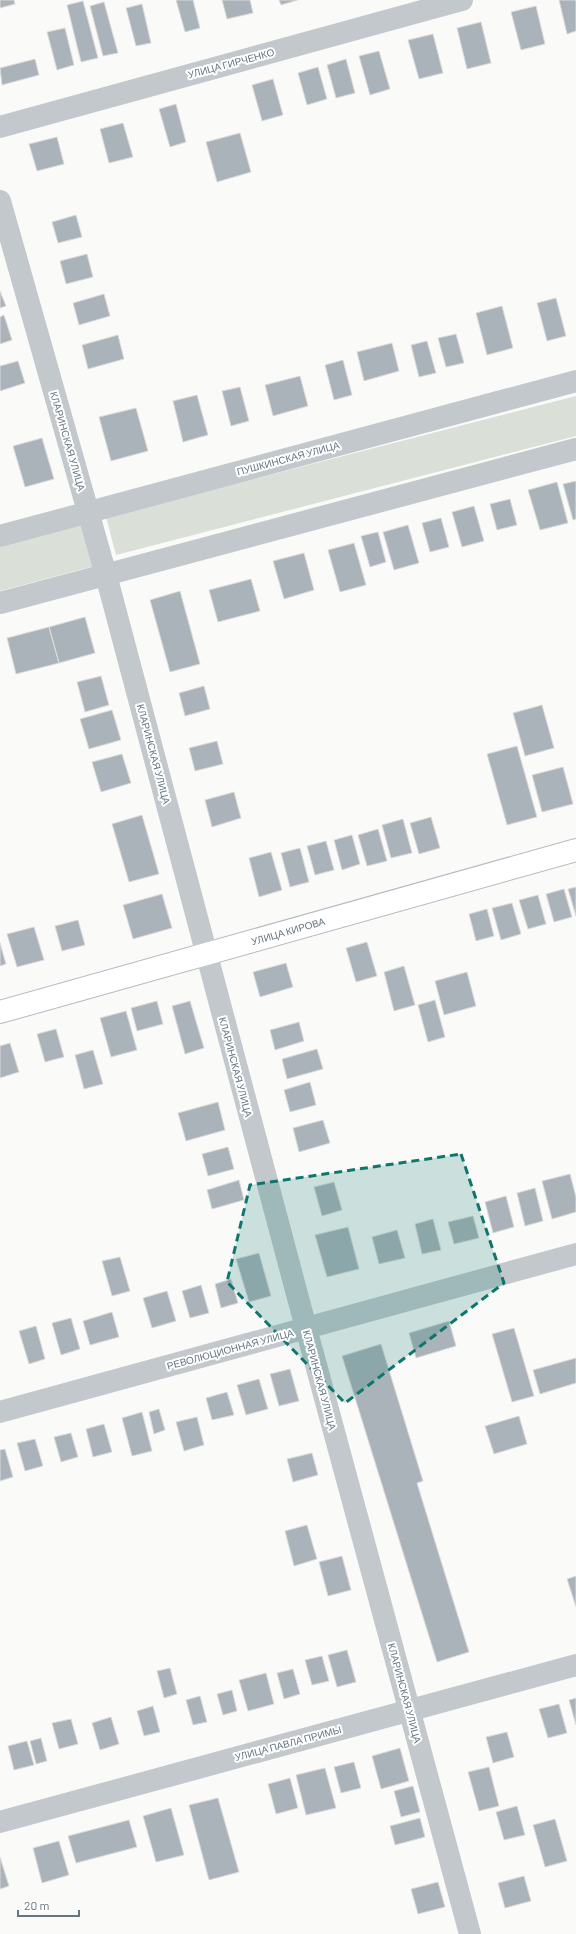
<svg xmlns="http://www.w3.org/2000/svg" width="576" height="1934" viewBox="0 0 576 1934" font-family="Barlow,sans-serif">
  <rect width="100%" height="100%" fill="#fafaf8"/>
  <path fill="#dadfd7" d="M576,396V436L116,555L106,517Z
    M80,524L94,566L0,591V545Z"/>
  <path fill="#aab3b9" stroke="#dcdcda" d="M0,0H14L15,4L0,8Z
    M176,0H193L200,28L185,32Z
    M222,0H250L253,13L227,19Z
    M279,0H298L281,5Z
    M559,0H576V31L567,34Z
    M83,1L98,58L81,62L67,5Z
    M104,2L118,53L103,56L90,6Z
    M142,4L151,43L136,46L126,8Z
    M536,6L545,44L521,50L511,12Z
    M481,22L491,63L467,69L457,28Z
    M65,28L74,65L57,70L47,32Z
    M433,34L443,73L419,79L408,40Z
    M379,51L390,89L370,95L359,56Z
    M35,59L39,75L2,85L0,68Z
    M346,59L355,93L336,98L327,65Z
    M318,67L327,99L307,105L298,73Z
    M273,79L283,115L262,121L252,85Z
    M176,104L186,142L170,147L159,109Z
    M123,123L133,157L109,163L100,129Z
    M240,133L251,172L217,182L206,142Z
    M57,137L64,164L37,171L29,144Z
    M76,215L82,237L58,243L52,222Z
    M87,254L93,277L66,284L60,261Z
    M0,291L6,306L0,308Z
    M104,294L110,316L79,325L73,303Z
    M556,298L566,336L547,341L537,303Z
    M502,306L513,348L487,355L476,313Z
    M4,315L12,340L0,344V317Z
    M456,334L464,363L446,367L438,338Z
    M118,335L124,359L88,369L82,345Z
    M427,341L436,373L419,377L411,345Z
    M392,343L399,371L364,381L357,352Z
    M343,360L352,395L334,400L325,365Z
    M18,361L25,383L0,391V366Z
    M300,376L308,406L273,416L265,385Z
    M240,387L249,421L231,426L222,391Z
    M197,395L208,435L183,442L173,401Z
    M136,408L148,451L111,461L99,417Z
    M42,438L54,479L25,487L13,446Z
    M576,481V519L573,520L563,484Z
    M557,482L568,523L540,530L528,490Z
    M510,499L517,525L497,530L490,504Z
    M474,506L484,541L462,547L452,512Z
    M441,518L449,547L430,552L422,523Z
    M408,525L419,563L394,570L383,532Z
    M378,532L386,562L370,567L361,536Z
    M354,543L366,585L340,592L328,550Z
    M304,553L314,590L284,599L273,561Z
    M251,579L260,611L218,622L209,590Z
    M180,591L200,664L170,672L150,600Z
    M85,617L95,653L59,663L49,627Z
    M49,627L59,663L16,674L7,638Z
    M101,676L109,705L85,712L77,682Z
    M204,686L210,709L185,716L179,693Z
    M542,705L554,748L525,756L513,713Z
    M112,710L121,740L89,749L80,719Z
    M217,741L223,764L195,771L189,748Z
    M517,746L537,817L507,825L487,754Z
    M122,754L131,783L101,792L92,762Z
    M563,767L573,804L542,812L532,775Z
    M234,792L241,818L212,827L205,800Z
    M142,815L159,874L129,882L112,824Z
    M431,817L440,848L419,854L410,823Z
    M403,819L412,853L391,858L382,825Z
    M378,829L387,861L367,866L358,835Z
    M352,835L360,864L342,870L334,840Z
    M326,841L334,870L315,875L307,846Z
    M300,848L309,882L290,887L281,853Z
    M271,852L282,890L259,897L249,858Z
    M576,887V916L568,889Z
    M564,889L572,917L554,922L546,894Z
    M162,894L172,928L133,939L123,905Z
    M538,895L546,924L528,929L519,900Z
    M512,903L521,934L501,940L492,908Z
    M487,909L494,936L476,941L469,914Z
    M78,920L85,945L62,951L55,926Z
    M34,927L44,960L17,967L7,934Z
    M367,942L377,976L356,982L346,948Z
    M0,943L6,964L0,966Z
    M286,963L293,987L260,997L253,972Z
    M404,966L415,1005L394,1011L384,972Z
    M467,972L476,1006L444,1015L435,981Z
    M435,1000L445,1037L428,1042L418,1005Z
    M157,1001L163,1024L137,1031L131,1008Z
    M190,1001L204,1048L185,1054L172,1006Z
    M126,1011L137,1050L111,1057L100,1018Z
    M299,1022L304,1041L275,1050L270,1030Z
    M56,1029L64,1057L45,1062L37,1034Z
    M10,1043L19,1072L0,1078V1046Z
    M317,1049L323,1069L287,1079L282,1059Z
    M93,1050L103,1084L84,1089L75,1055Z
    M310,1082L316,1105L290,1112L284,1090Z
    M218,1102L225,1130L186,1141L178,1113Z
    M323,1120L330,1143L299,1152L293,1128Z
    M228,1147L234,1169L208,1176L202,1154Z
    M570,1174L576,1197V1212L552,1219L542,1181Z
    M239,1180L244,1200L212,1209L207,1190Z
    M334,1182L342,1210L322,1216L314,1187Z
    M535,1188L543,1221L525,1226L517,1193Z
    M506,1196L514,1227L493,1233L485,1202Z
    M473,1216L479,1238L454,1244L448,1222Z
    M433,1219L441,1250L422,1254L415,1224Z
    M348,1227L359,1269L327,1277L315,1235Z
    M397,1230L405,1258L379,1264L372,1237Z
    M259,1253L271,1296L249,1302L236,1259Z
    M120,1257L130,1291L112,1296L102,1261Z
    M231,1279L238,1303L221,1308L215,1284Z
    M201,1285L209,1313L190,1318L182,1291Z
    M167,1291L176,1321L152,1328L143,1298Z
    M112,1312L119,1337L90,1345L83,1321Z
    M71,1318L80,1349L61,1355L52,1323Z
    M449,1321L456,1346L416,1358L409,1333Z
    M36,1326L45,1359L29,1364L19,1331Z
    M514,1328L534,1396L512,1402L492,1334Z
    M381,1344L423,1481L417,1483L469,1652L437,1662L342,1356Z
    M576,1358V1383L540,1394L533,1370Z
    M290,1369L299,1401L279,1406L270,1374Z
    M259,1379L268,1409L246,1415L237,1385Z
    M227,1392L234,1415L212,1420L206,1398Z
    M159,1409L165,1430L154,1434L149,1412Z
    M142,1412L152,1451L132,1456L122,1418Z
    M519,1416L527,1444L494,1454L485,1426Z
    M197,1417L204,1445L184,1451L176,1422Z
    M104,1424L112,1452L93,1457L86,1429Z
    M71,1433L78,1457L61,1462L54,1437Z
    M35,1439L43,1466L25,1471L17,1443Z
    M5,1449L13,1477L0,1481V1450Z
    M312,1453L318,1475L293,1482L287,1459Z
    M307,1525L317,1559L294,1566L285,1531Z
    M342,1556L351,1590L328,1596L319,1562Z
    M576,1576V1607L567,1579Z
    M347,1650L356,1682L337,1687L328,1655Z
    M322,1656L329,1681L312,1685L305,1660Z
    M170,1668L177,1694L164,1698L157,1671Z
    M293,1669L300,1694L284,1699L277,1673Z
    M266,1673L274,1704L248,1711L239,1680Z
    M232,1690L237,1711L223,1715L217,1694Z
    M200,1696L207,1722L193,1725L186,1700Z
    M576,1698V1725L569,1700Z
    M559,1704L567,1733L548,1738L539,1709Z
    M153,1706L160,1732L144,1736L137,1711Z
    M111,1717L119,1744L100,1750L92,1723Z
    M71,1719L78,1744L59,1749L52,1723Z
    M507,1732L514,1757L493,1763L486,1737Z
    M41,1738L47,1761L36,1764L30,1741Z
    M27,1741L34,1765L14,1770L8,1746Z
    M400,1748L409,1781L381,1789L372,1756Z
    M354,1762L361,1788L341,1793L334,1767Z
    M489,1767L499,1806L479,1811L468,1772Z
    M325,1768L336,1808L306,1815L296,1775Z
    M290,1778L298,1808L276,1814L268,1784Z
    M413,1786L420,1812L401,1817L394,1791Z
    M218,1798L239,1872L209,1880L189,1805Z
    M517,1806L525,1835L504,1840L496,1812Z
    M171,1808L184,1855L156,1862L143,1816Z
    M420,1818L425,1837L395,1845L390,1826Z
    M555,1819L567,1861L545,1867L533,1825Z
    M129,1820L137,1847L76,1863L68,1836Z
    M59,1841L69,1875L42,1883L33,1848Z
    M0,1857L9,1886L0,1889Z
    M524,1876L531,1901L505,1908L498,1883Z
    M438,1882L445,1907L418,1914L411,1889Z"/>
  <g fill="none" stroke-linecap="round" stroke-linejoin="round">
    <defs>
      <path id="secondary" d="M0,1012L576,850"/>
    </defs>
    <use href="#secondary" stroke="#b3babf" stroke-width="24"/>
    <path stroke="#c3c8cc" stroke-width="22" d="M0,127L462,0
      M0,201L106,575L306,1328L470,1934
      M0,536L576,381
      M0,603L576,449
      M0,1412L576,1254
      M0,1822L576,1665"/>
    <use href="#secondary" stroke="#fff" stroke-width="22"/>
  </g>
  <path fill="#0f766e" fill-opacity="0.2" stroke="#0f766e" stroke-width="3" stroke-dasharray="8 5" stroke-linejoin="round" d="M461,1154L504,1283L345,1403L227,1282L250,1185Z"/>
  <g text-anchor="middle" stroke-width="4" stroke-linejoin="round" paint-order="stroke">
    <g font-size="10" fill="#657683" stroke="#fff">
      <text transform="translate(231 63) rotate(-15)" y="4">УЛИЦА ГИРЧЕНКО</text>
      <text transform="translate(68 441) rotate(74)" y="4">КЛАРИНСКАЯ УЛИЦА</text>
      <text transform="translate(288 458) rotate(-15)" y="4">ПУШКИНСКАЯ УЛИЦА</text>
      <text transform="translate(154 754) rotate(75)" y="4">КЛАРИНСКАЯ УЛИЦА</text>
      <text transform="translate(288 931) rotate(-16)" y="4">УЛИЦА КИРОВА</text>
      <text transform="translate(236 1067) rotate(75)" y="4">КЛАРИНСКАЯ УЛИЦА</text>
      <text transform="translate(230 1349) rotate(-15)" y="4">РЕВОЛЮЦИОННАЯ УЛИЦА</text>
      <text transform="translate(320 1380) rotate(75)" y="4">КЛАРИНСКАЯ УЛИЦА</text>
      <text transform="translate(405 1693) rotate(75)" y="4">КЛАРИНСКАЯ УЛИЦА</text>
      <text transform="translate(288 1743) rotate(-15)" y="4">УЛИЦА ПАВЛА ПРИМЫ</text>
    </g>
  </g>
  <path d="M18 1910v6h61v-6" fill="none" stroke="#657683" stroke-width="2"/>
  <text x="24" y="1910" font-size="12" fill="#657683" stroke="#ffffff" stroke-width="3" paint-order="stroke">20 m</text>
</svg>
